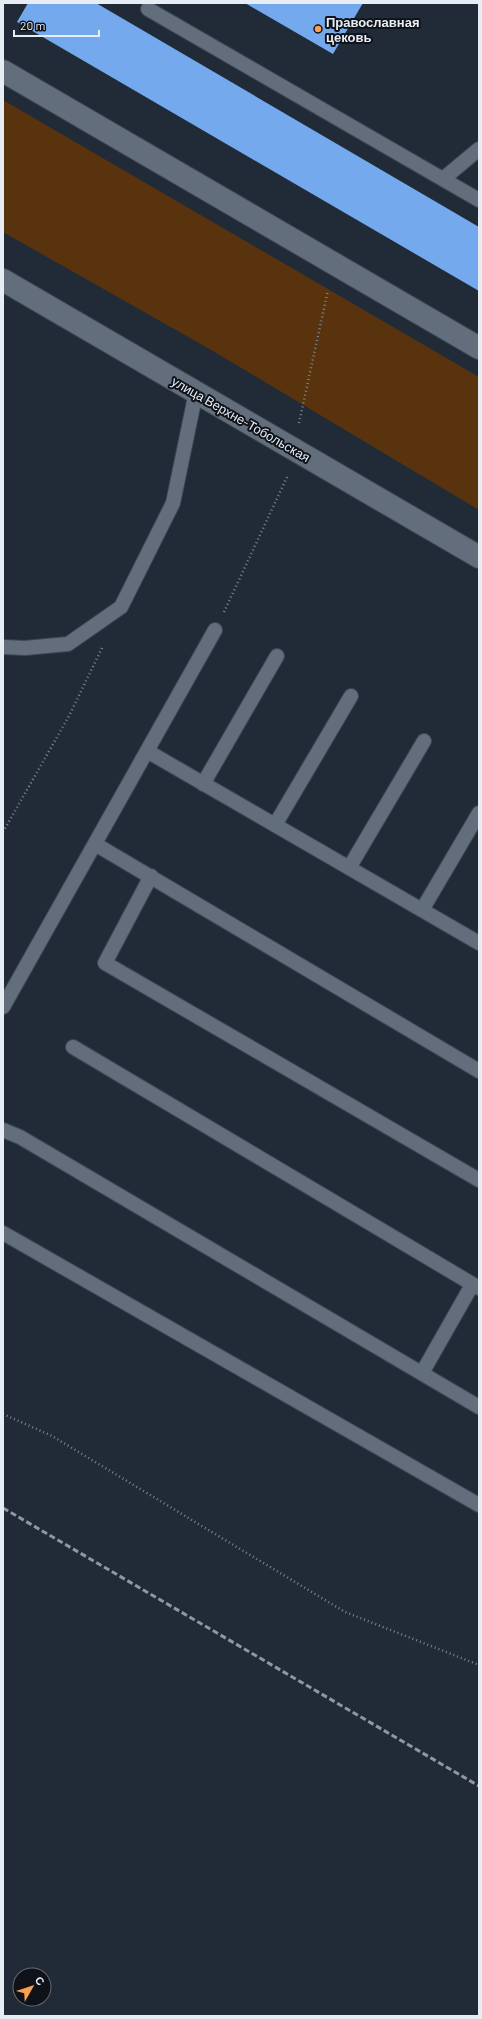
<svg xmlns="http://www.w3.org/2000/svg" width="482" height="2019" viewBox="0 0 482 2019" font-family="Barlow,sans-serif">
  <rect width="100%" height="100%" fill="#212b38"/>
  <path fill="#59330e" d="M3,100L479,377V510L213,351L3,232Z"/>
  <path fill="#74a9ed" d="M28,3H96L479,227V291L17,22Z
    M245,3H363L333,54Z"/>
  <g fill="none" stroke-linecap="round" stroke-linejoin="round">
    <defs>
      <path id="service" d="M148,9L479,200
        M443,179L479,149
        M3,647L25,648L68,644L121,607L173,503L196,392
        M147,751L479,943
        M203,784L277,656
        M275,825L351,696
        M95,844L479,1071
        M349,868L424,741
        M151,876L105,963L479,1180
        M422,910L479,813
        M3,1007L215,630
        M73,1047L479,1288
        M3,1130L20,1137L479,1407
        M3,1233L479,1505
        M422,1373L472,1285"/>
      <path id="minor" d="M3,71L479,348"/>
      <path id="tertiary" d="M3,280L479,557"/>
    </defs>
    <use href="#service" stroke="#3f4752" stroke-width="16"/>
    <use href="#minor" stroke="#3f4752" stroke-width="24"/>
    <use href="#tertiary" stroke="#3f4752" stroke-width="24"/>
    <path stroke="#7c8590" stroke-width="2.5" stroke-dasharray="1 3" stroke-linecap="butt" d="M299,423L328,290
      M224,612L288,475
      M3,832L69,716L102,648
      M3,1414L52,1436L345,1612L479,1665"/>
    <use href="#service" stroke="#636e7d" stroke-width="14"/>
    <use href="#minor" stroke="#636e7d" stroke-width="22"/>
    <use href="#tertiary" stroke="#636e7d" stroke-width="22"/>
    <path stroke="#8f97a1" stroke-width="3" stroke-dasharray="6 3" stroke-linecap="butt" d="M3,1508L479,1786"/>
  </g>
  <circle fill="#fa9f4e" stroke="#0f1319" stroke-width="1.5" cx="318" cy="29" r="4"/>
  <g text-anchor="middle" stroke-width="4" stroke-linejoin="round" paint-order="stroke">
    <g font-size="13" font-weight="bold" fill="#e6edf5" stroke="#0f1319" text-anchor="start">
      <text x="326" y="27">Православная<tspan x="326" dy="15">цековь</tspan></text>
    </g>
    <g font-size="13" fill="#e6edf5" stroke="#0f1319">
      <text transform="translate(241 419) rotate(30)" y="5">улица Верхне-Тобольская</text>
    </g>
  </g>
  <rect width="482" height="2019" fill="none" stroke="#e6edf5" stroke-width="8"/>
  <g transform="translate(32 1987) rotate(51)"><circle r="19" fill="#0f1319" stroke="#656a71"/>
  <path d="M0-3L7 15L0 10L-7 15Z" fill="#fa9f4e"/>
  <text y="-6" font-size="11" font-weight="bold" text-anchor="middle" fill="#e6edf5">С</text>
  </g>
  <path d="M14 30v6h85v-6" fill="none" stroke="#e6edf5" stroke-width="2"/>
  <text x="20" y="30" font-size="12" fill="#e6edf5" stroke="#0f1319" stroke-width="3" paint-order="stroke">20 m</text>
</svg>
